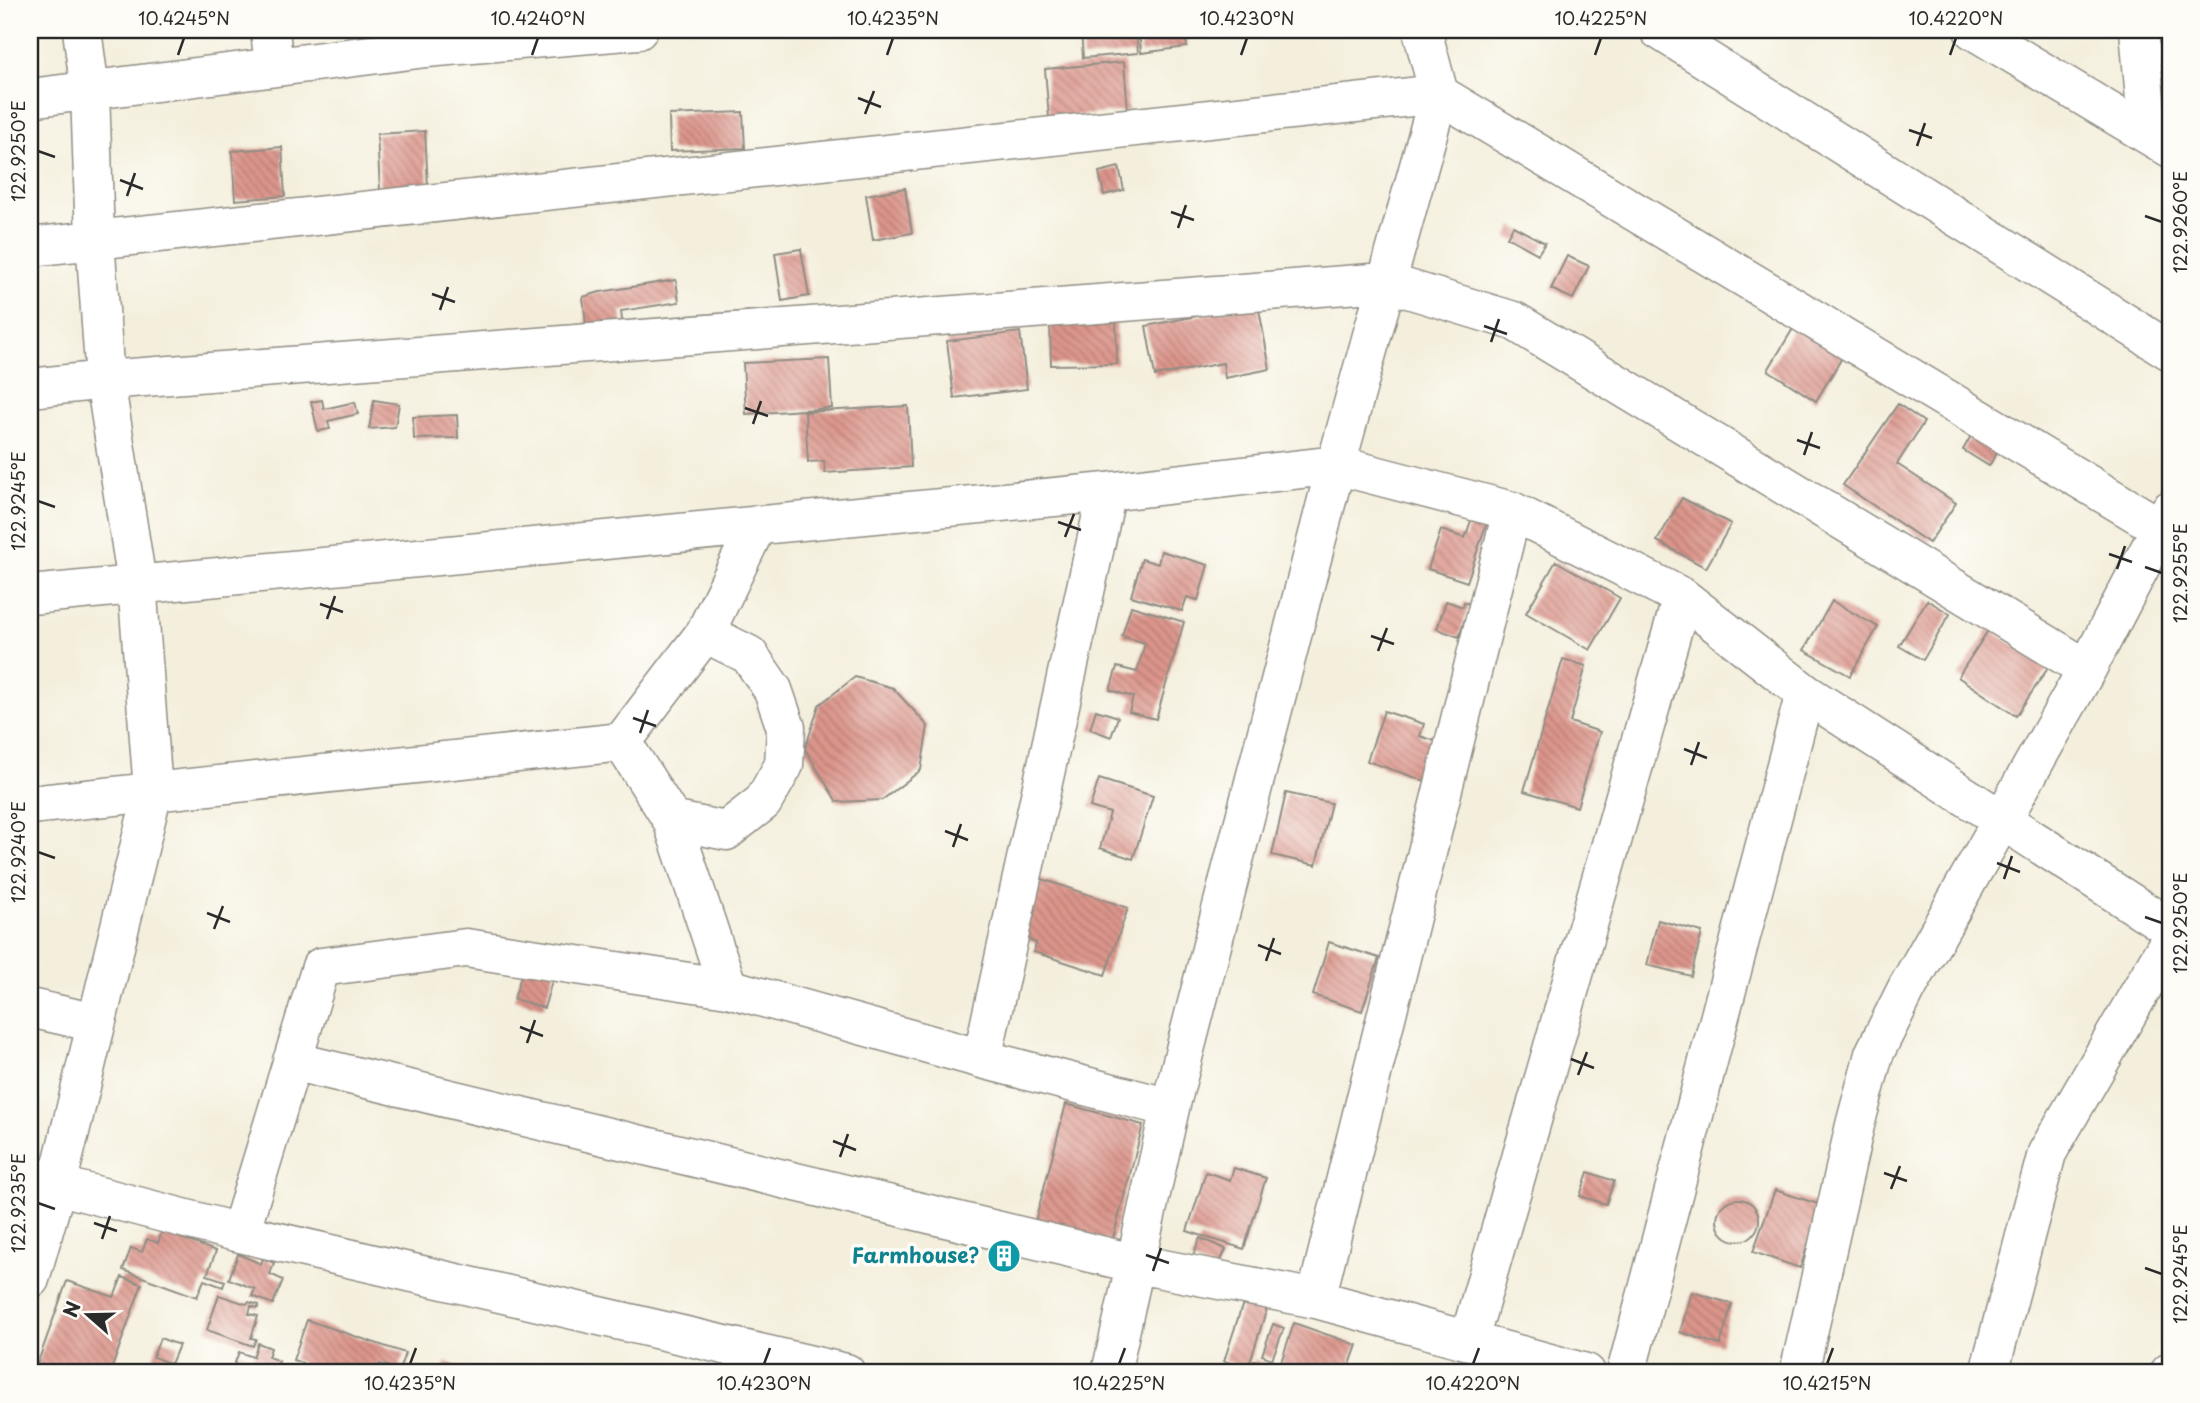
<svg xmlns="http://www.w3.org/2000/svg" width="2200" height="1403" viewBox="0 0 2200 1403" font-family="'Playpen Sans',sans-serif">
  <defs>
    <pattern id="building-back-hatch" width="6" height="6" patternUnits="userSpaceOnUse" patternTransform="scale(1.75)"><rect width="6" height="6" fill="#dc958b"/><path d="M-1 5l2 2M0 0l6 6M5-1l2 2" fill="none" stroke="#b37a72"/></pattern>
  </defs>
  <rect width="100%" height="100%" fill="#fdfcf7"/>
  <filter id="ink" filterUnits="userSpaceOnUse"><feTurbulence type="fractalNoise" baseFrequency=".0143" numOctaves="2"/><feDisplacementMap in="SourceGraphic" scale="14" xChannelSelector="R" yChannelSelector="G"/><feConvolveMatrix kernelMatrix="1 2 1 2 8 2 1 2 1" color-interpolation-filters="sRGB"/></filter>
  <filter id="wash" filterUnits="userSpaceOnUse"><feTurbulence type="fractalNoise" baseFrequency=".00686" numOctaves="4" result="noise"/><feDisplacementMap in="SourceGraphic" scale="28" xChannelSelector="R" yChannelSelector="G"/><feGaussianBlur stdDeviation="1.57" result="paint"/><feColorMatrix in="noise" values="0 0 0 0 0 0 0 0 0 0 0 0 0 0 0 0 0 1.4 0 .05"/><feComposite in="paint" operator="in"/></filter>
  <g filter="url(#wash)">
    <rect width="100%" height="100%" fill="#f4efdd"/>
    <g id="blocks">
      <path fill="url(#building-back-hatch)" d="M1081,30H1136L1138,53L1083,58Z
        M1139,30H1185L1187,47L1141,53Z
        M1124,62L1128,111L1049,118L1045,69Z
        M743,112L745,148L670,151L669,115Z
        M425,131L428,187L380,190L377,134Z
        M282,147L285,196L235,200L232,151Z
        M1119,167L1124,190L1104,195L1099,172Z
        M905,188L912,233L873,240L866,195Z
        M1513,226L1545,243L1538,254L1507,237Z
        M801,249L809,296L782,301L775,253Z
        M1567,256L1589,266L1573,299L1551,289Z
        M676,280L679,302L621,311L623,329L587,333L583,297L600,292Z
        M1258,304L1270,369L1225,378L1223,363L1155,376L1146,326Z
        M1116,318L1117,364L1051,365L1050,320Z
        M1797,322L1846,351L1816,401L1768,370Z
        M1020,332L1027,389L954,398L947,341Z
        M829,359L832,408L746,414L743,363Z
        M322,400L324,409L355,402L358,414L328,421L330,429L318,431L311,402Z
        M374,400L399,404L395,427L369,429Z
        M1898,404L1924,422L1897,464L1956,503L1929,543L1843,485Z
        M908,406L911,467L825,473L824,461L808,462L805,412Z
        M457,415L458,438L414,439L413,417Z
        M1972,434L1998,450L1989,466L1963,450Z
        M1682,498L1731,524L1706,568L1657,541Z
        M1475,509L1490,513L1467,582L1428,569L1441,530L1465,538Z
        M1161,551L1208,565L1198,600L1187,597L1182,611L1131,596L1142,559L1158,564Z
        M1556,561L1620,598L1590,650L1526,613Z
        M1927,600L1950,614L1923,660L1899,646Z
        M1446,601L1463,607L1464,602L1470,604L1459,637L1437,629Z
        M1832,601L1878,627L1850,676L1804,650Z
        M1131,606L1184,622L1156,719L1129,712L1133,697L1110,690L1117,667L1137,672L1145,643L1122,636Z
        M1989,629L2048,668L2016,716L1958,677Z
        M1563,659L1586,666L1570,722L1600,732L1577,807L1524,791Z
        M855,677L893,688L928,726L921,770L882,800L837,802L805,749L819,705Z
        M1096,710L1118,717L1111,737L1090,729Z
        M1384,711L1424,724L1420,736L1438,742L1425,781L1367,761Z
        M1099,779L1153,796L1133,859L1100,848L1110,813L1090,807Z
        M1286,793L1331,803L1316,865L1272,855Z
        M1039,878L1128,908L1105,975L1034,952L1036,943L1020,937Z
        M1658,920L1702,932L1691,976L1647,965Z
        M1329,942L1379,958L1362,1011L1313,995Z
        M525,962L555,971L544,1008L514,999Z
        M1066,1104L1143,1125L1112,1242L1035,1222Z
        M1234,1168L1266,1178L1244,1249L1187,1231L1206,1172L1230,1180Z
        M1588,1172L1614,1181L1606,1204L1580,1196Z
        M1775,1190L1821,1205L1800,1268L1753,1252Z
        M1717 1220a21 21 0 1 1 42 0a21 21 0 1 1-42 0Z
        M162,1231L216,1251L207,1275L225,1281L223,1287L204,1280L197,1297L123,1270L131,1248L142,1252L147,1239L158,1243Z
        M1200,1238L1226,1249L1216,1271L1191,1260Z
        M998,1243L1015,1248L1012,1268L992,1264Z
        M238,1254L261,1264L263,1258L274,1263L270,1274L283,1280L273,1304L252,1296L255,1289L229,1279Z
        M122,1277L142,1284L110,1373H34L67,1281L114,1297Z
        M1692,1292L1732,1304L1720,1345L1680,1332Z
        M219,1295L246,1304L249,1302L259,1305L258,1308L251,1306L249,1314L258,1316L251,1338L256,1339L253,1346L207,1330Z
        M1244,1300L1267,1308L1248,1369L1224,1361Z
        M307,1320L405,1353L398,1373H391L393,1368L380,1364L377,1373H300L302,1363L293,1360Z
        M1294,1323L1357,1345L1347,1373H1284L1278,1371Z
        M1273,1324L1284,1328L1272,1359L1262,1355Z
        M160,1338L179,1345L171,1364L153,1357Z
        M258,1343L271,1348L268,1357L279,1361L276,1370L284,1373H231L239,1352L253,1357Z
        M1254,1360L1275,1365L1273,1373L1252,1372Z
        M446,1362L469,1371L468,1373H441Z"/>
    </g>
  </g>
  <g filter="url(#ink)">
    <use href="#blocks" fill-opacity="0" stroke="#908d84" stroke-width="2"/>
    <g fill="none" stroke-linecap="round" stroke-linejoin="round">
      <defs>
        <path id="minor" d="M270,30L274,67
          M1659,30L2170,351
          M1973,30L2170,148
          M2139,30L2148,134
          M30,98L426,48L638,30
          M30,247L1439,94L2161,528
          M30,388L105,380L1385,282L1514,321L2087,669
          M30,595L1107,492L1336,465L1512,511L1682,597L1805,693L2170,928
          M622,742L705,633L757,525
          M30,805L622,742L672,820L728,988
          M672,820L726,831L763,802L784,765L786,728L773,690L749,655L705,633
          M30,1008L96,1023
          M982,1059L1107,492
          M292,1061L1137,1264L1316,1299L1586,1373
          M30,1175L57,1185L240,1233L846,1373
          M240,1233L321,967L466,948L728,988L982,1059L1170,1108
          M30,1279L57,1185L153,791L137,583L105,380L95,239L90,91L82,30
          M1316,1299L1512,511
          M1469,1340L1682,597
          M1111,1373L1170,1108L1336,465L1439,94L1422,30
          M1626,1373L1805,693
          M1799,1373L1855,1125L1874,1054L1907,988L2087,669L2170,510
          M1989,1373L2047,1153L2170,940
          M2170,1373V1372"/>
      </defs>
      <use href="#minor" stroke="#908d84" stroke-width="41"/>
      <use href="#minor" stroke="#fff" stroke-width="38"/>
    </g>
  </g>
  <path fill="none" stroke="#2b2b2b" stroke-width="2.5" d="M178,55L184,38M532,55L538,38M887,55L893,38M1241,55L1247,38M1595,55L1601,38M1950,55L1956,38M858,98L881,107M865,114L874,91M1909,130L1932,138M1917,146L1925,123M38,151L55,157M120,180L143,189M127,196L135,173M1171,212L1194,220M2145,216L2162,222M1178,228L1186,205M432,294L455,302M440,310L448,287M1484,326L1507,334M1491,342L1499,319M745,408L768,416M753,424L761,401M1797,440L1820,448M1804,455L1812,432M38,501L55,507M1058,522L1081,530M1065,537L1074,514M2109,554L2132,562M2145,567L2162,573M2117,569L2125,546M320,604L343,612M327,619L335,596M1371,636L1394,644M1378,651L1387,628M633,718L656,726M640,733L648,710M1684,749L1707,758M1691,765L1699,742M945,831L968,840M953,847L961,824M38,852L55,858M1997,863L2020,872M2004,879L2012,856M207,913L230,922M2145,917L2162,923M214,929L223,906M1258,945L1281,954M1266,961L1274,938M520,1027L543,1036M527,1043L535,1020M1571,1059L1594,1068M1578,1075L1587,1052M833,1141L856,1150M840,1157L848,1134M1884,1173L1907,1181M1891,1189L1900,1166M38,1203L55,1209M94,1223L117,1231M102,1239L110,1216M1146,1255L1169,1263M2145,1268L2162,1274M1153,1271L1161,1248M410,1364L416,1348M764,1364L770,1348M1119,1364L1125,1348M1473,1364L1479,1348M1827,1364L1833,1348"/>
  <defs>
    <symbol id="building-disc" viewBox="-11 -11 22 22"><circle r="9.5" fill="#0f9aa8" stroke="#fdfcf7"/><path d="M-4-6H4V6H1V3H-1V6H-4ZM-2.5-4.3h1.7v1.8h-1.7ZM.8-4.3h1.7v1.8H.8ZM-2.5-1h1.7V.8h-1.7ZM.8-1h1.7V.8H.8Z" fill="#fff"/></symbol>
  </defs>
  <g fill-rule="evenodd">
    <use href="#building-disc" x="985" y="1237" width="38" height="38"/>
  </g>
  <g text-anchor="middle" stroke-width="7" stroke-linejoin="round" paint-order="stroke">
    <g font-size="21" font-weight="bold" fill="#0d838f" stroke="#fdfcf7" text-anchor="end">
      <text x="979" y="1263">Farmhouse?</text>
    </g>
  </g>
  <rect width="2200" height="1403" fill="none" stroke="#fdfcf7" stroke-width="77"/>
  <g transform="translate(88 1315) rotate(290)" stroke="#fdfcf7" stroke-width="5" paint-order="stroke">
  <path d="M0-5L12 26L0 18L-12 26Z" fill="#2b2b2b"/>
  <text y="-10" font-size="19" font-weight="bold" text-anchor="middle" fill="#2b2b2b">N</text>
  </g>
  <rect x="38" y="38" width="2124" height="1326" fill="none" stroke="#2b2b2b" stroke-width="2.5"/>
  <g font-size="18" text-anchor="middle" fill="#2b2b2b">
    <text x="184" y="25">10.4245°N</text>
    <text x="538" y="25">10.4240°N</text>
    <text x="893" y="25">10.4235°N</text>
    <text x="1247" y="25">10.4230°N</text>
    <text x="1601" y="25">10.4225°N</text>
    <text x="1956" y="25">10.4220°N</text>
    <text transform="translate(19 151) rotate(-90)" y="6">122.9250°E</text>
    <text transform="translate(2181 222) rotate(-90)" y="6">122.9260°E</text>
    <text transform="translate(19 501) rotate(-90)" y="6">122.9245°E</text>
    <text transform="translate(2181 573) rotate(-90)" y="6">122.9255°E</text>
    <text transform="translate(19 852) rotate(-90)" y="6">122.9240°E</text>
    <text transform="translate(2181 923) rotate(-90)" y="6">122.9250°E</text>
    <text transform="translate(19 1203) rotate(-90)" y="6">122.9235°E</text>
    <text transform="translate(2181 1274) rotate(-90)" y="6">122.9245°E</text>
    <text x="410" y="1390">10.4235°N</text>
    <text x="764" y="1390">10.4230°N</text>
    <text x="1119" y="1390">10.4225°N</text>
    <text x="1473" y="1390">10.4220°N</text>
    <text x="1827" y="1390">10.4215°N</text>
  </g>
</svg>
